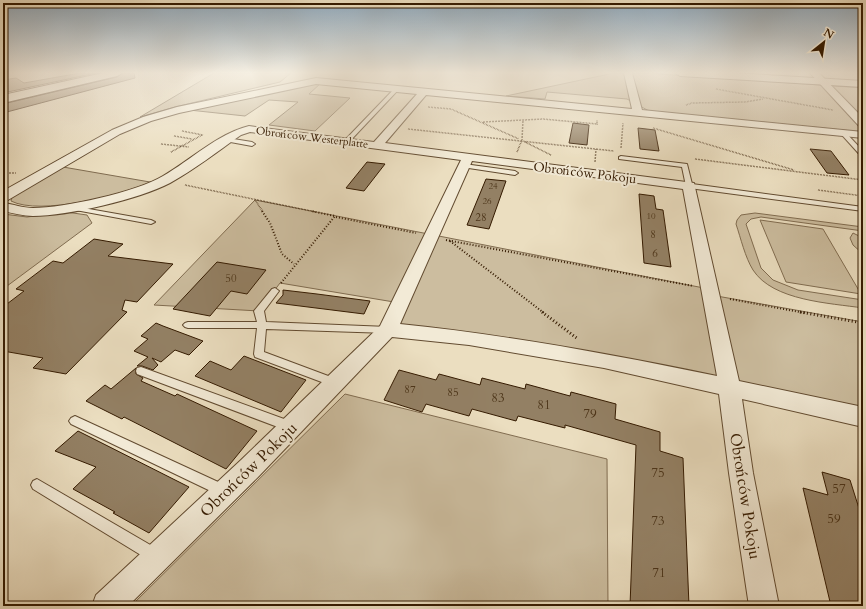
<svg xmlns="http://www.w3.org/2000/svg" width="866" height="609" viewBox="0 0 866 609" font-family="Cardo,serif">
  <rect width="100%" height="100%" fill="#ebdec0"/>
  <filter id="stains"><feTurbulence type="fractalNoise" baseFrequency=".005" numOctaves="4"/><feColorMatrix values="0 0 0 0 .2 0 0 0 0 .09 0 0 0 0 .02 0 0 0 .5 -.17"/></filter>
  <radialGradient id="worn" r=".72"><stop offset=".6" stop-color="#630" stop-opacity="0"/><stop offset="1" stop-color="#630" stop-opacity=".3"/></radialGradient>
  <path fill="#ccbd9f" stroke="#806c50" d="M214,73H291L280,82L175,107L140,117Z
    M614,73H645L863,88V132L649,111L627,99L547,92L545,99L506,96Z
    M321,83L309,94L350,98L315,131L269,125L298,102L269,100L245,116L189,110L293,89L292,87Z
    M63,167L150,182H151C122,195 40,216 11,201L12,197Z
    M255,200L709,289L711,295L863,322V417L729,386L388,330L400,303L280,283L259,311L154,305Z
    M66,212L87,215L92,223L3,289V214L27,217Z
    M755,213L863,227V231L761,217L751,219L746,224L761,268L773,280L798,290L863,300V308C830,303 773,301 753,270C745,257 741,239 736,224L737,220L741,215Z
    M760,220L823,229L861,294L786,282Z
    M853,233L863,238V254L853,245L850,238Z
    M345,394L607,459L608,606H131Z"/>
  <path fill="#938064" stroke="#341a00" d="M80,73H96L3,93V80L16,78L24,83Z
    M123,73H134L135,78L3,113V104L117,77Z
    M573,123L589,125L587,145L569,143Z
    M638,128L655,130L659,151L640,149Z
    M810,149L831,151L849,175L827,173Z
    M367,162L385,164L364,191L346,188Z
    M486,179L506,181L489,229L467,225Z
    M639,194L654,196L656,209L663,210L671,267L644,263Z
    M94,239L123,244L108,256L173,264L137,302L125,300L122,310L127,312L66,374L33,368L43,358L3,351V307L24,291L16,289L53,261L63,263Z
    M217,262L266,270L247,294L231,291L210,316L173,309Z
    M283,290L317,294L370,301L364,314L276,303L283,295Z
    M156,323L163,326L203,341L189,355L175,350L161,362L152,358L158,365L153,370L142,366H137L148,357L134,351L148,339L141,336Z
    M244,356L306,380L281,412L195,376L210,361L231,370Z
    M136,368V374L143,378L141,381L175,396L177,394L257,431L226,469L124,417L122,419L86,401L105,385L111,389Z
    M399,370L436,380L439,374L480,385L482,378L525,389L526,384L570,396L571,392L616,404L615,419L660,432V451L683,458L689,606H630L636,445L565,425V428L518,416L516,421L472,409L469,416L426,404L422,412L384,400Z
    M78,431L189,487L149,533L113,513L115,512L73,489L96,467L55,451Z
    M822,472L850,480L863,521V606H831L803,488L828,495Z"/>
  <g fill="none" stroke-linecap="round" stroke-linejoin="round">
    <defs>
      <path id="lane" d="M395,88L399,89L349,142H345V140Z
        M842,133H846L863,151V157L861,156L842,135Z
        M227,138L252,142L255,144L252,146L225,141L224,140Z
        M621,156L687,164L692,184L863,207V211L689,188L686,186L682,167L619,159V157Z
        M464,164L515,171L518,173L515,175L462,167L461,166Z
        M72,206L151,220L155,222L151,224L70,209L68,208Z
        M275,288L279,291L264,311L266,322L388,327L391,328L393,330L391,332L388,333L266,329L264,352L339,380L340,383L339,386L335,387L255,357L254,354L257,328H188L185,327L183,325L185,323L188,322H257L254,311L272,289Z
        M141,367L295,423L297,427L295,431L291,432L137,374L136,371L137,368Z
        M75,416L229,487L230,491L229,495L224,497L219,495L71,424L69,421L71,418Z
        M37,479L159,550L161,555L159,560L154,562L149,560L33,489L31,485L33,481Z"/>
      <path id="street" d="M624,73H632L642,110L863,132V138L426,95L385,143L694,183L739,381L863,407V427L742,399L753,473L779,606H749L729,473L719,394L604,368L469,345L392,337L259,476L128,606H92L96,595L241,460L380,326L461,160L250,132L241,135C218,151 194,170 170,183C139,199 68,216 33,216C23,216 13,213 3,211V203C13,204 23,208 33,208C64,208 136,192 163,176C191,160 217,134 249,126L374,142L417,94L316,84L179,113L151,121L120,134L8,200L3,201V191L112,130L143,117L177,107L316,78L632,109ZM472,161L683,189L717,376C611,354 508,335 400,324Z
        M810,73H819L863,118V127L859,126Z"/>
      <path id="secondary" d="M103,73H122L117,76L3,103V95Z
        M675,73H734L863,81V87L680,76Z"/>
    </defs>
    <use href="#lane" stroke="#624b30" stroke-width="2"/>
    <use href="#street" stroke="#624b30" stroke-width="2"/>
    <use href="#secondary" stroke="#341a00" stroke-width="2"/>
    <path stroke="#341a00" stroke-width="1.5" stroke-dasharray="0.5 1" stroke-linecap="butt" d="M656,73L668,74
      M716,89L833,110
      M686,105L692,103L745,102L763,99
      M428,107L451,109L519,139
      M483,122L543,119L597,124V120
      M653,128L794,170
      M408,129L614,151
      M182,131L203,135
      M174,136L192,139
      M525,142L551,155
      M161,144L189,147
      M621,148L623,123
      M171,152L202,135
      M517,152L522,140L523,120
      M695,159L863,180
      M595,162L596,149
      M3,173H16
      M185,185L316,212
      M818,190L863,196
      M255,200L263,212"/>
    <path stroke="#341a00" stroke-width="2" stroke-dasharray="1 2" stroke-linecap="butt" d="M262,211L270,223L282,254L294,264
      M336,217L416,233
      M446,240L693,286
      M450,241L544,313
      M281,283L335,216L311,211
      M730,299L805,313"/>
    <path stroke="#341a00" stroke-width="3" stroke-dasharray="1 2.5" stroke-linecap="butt" d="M542,312L578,339
      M800,312L863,323"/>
    <use href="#lane" fill="#f2ead6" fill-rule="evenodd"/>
    <use href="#street" fill="#f2ead6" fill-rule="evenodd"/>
    <use href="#secondary" fill="#f2ead6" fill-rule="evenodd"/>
  </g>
  <linearGradient id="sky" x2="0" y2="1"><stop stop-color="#90aabe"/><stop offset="0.46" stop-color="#f6f0e3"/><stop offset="1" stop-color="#f6f0e3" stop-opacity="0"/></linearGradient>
  <rect width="866" height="158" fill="url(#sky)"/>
  <g text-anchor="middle" stroke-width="4" stroke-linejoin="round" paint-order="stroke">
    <g font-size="9" fill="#4c3419">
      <text x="493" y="189">24</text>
      <text x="487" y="204">26</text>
      <text x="651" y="219">10</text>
    </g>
    <g font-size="11" fill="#341a00" stroke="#f2ead6">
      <text transform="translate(312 137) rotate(7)" y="4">Obrońców Westerplatte</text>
    </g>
    <g font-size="11" fill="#4c3419">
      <text x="481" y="221">28</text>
      <text x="653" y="238">8</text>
      <text x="655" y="257">6</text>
      <text x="231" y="282">50</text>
      <text x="410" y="393">87</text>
      <text x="453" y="396">85</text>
    </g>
    <g font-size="13" fill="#341a00" stroke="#f2ead6">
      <text transform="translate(585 172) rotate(7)" y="5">Obrońców Pokoju</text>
    </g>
    <g font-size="13" fill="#4c3419">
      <text x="498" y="402">83</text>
      <text x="544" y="409">81</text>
      <text x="590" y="418">79</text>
      <text x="658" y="477">75</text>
      <text x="839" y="493">57</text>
      <text x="834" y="523">59</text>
      <text x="658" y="525">73</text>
      <text x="659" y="577">71</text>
    </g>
    <g font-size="16" fill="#341a00" stroke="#f2ead6">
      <text transform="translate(248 469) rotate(-44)" y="6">Obrońców Pokoju</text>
      <text transform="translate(746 496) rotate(81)" y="6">Obrońców Pokoju</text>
    </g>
  </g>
  <rect width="866" height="609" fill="none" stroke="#ebdec0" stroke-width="16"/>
  <rect x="4" y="4" width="858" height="601" fill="none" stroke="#341a00" stroke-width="2"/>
  <rect x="8" y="8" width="850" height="593" fill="none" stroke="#341a00"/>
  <g transform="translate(824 42) rotate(30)" stroke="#f2ead6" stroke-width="3" paint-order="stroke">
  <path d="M0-3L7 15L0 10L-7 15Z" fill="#341a00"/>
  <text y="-6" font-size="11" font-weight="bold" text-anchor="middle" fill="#341a00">N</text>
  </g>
  <rect width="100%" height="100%" filter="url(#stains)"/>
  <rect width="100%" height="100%" fill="url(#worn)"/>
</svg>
